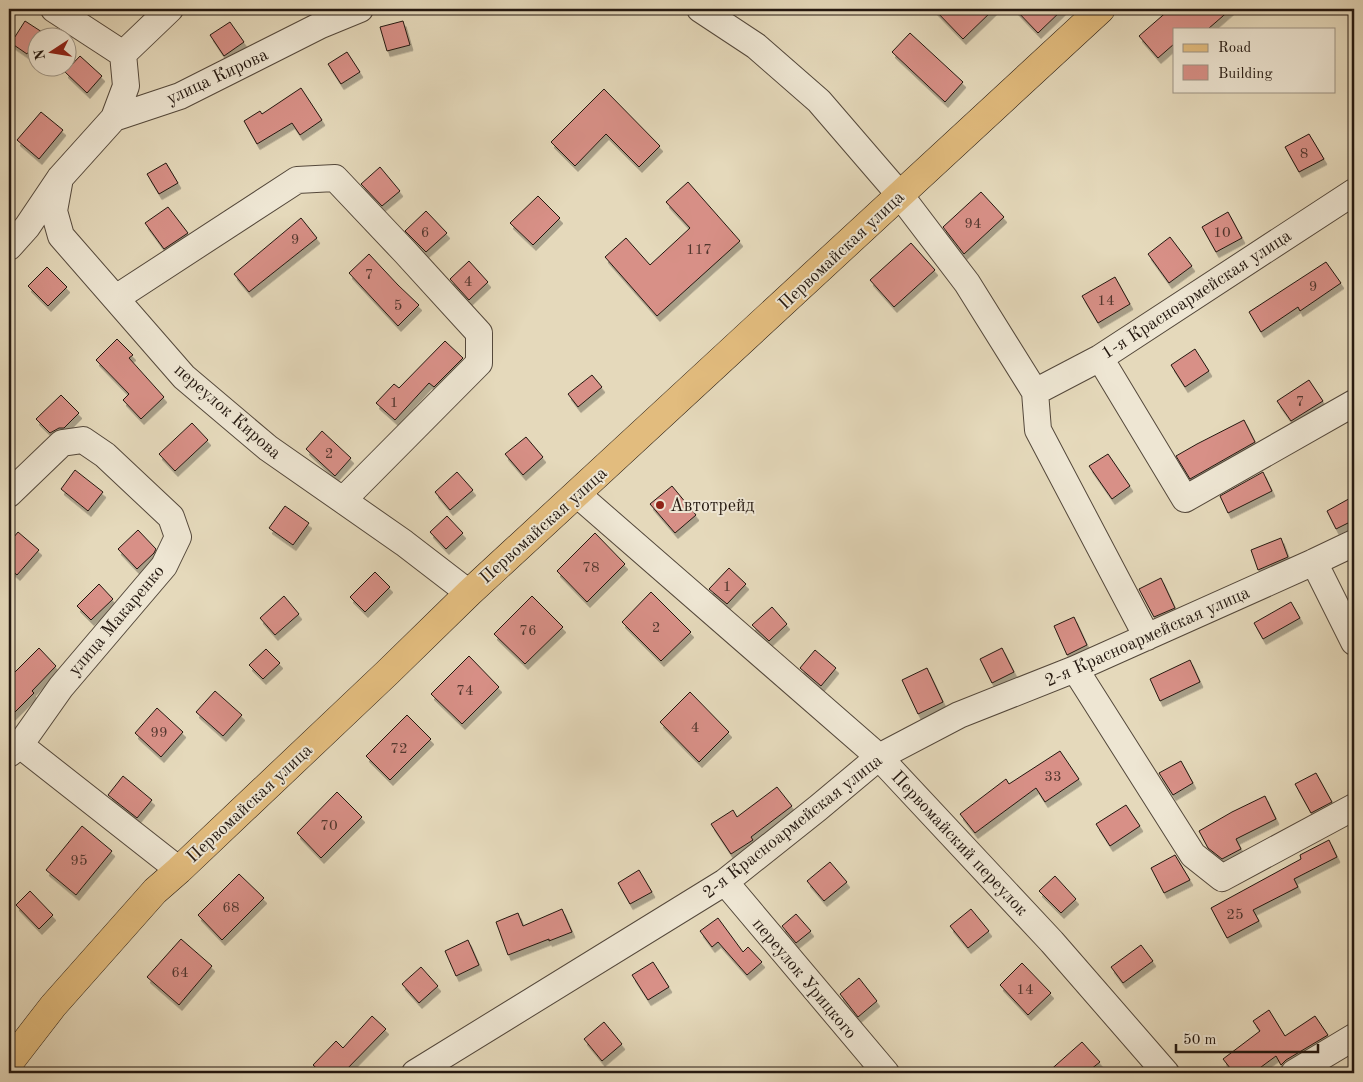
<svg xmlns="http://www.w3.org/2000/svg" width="1363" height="1082" viewBox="0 0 1363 1082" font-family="'Old Standard TT',serif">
  <defs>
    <filter id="shadow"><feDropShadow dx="3" dy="5.5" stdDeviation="0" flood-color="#0004"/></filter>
  </defs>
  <rect width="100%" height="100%" fill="#e5d9bb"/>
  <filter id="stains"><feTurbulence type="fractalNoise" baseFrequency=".004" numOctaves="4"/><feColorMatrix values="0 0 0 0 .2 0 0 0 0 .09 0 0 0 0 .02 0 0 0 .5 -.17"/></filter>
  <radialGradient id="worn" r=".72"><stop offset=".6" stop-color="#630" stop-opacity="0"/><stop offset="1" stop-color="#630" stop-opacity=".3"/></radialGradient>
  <path fill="#d89087" stroke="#241810" filter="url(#shadow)" d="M934,9H994L963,39Z
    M1015,9H1063L1038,33Z
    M1170,9H1231L1208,29H1174V44L1158,58L1139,36Z
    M25,21L42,32L27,54L11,43Z
    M403,21L410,45L387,51L380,27Z
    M230,22L244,42L224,56L210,35Z
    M910,33L963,82L945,102L892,52Z
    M347,52L360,72L341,84L328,64Z
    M80,56L102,76L87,93L65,72Z
    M301,88L322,120L300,135L292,123L257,144L244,121L260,111L262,114Z
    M604,89L660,146L639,167L606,134L575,166L551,142Z
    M41,112L63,130L39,159L17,140Z
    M1309,134L1324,159L1299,172L1285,147Z
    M166,163L178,183L159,194L147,174Z
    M380,167L400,191L382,206L361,184Z
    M688,182L740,241L657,316L605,257L626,238L650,265L690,228L666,202Z
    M981,192L1004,217L964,254L943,227Z
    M538,196L560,218L533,245L510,223Z
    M168,207L188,233L164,249L145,223Z
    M426,211L447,233L426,252L405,231Z
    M1228,212L1242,238L1216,252L1202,227Z
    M301,218L317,238L249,292L234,274Z
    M1170,237L1192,266L1169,283L1148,254Z
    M911,243L935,270L894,307L870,280Z
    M369,254L398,285L419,305L398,326L349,273Z
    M469,261L488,282L469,300L450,279Z
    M1326,262L1341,283L1300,311L1298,307L1261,332L1249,312Z
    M47,267L67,287L48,306L28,286Z
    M1115,277L1130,304L1098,323L1082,296Z
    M117,339L133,355L129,358L164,397L141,419L123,400L129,394L96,360Z
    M445,341L463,358L434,387L429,383L395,420L376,403L394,384L399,388Z
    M1195,349L1209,371L1185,387L1171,365Z
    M592,375L602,387L578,407L568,394Z
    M1309,380L1323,401L1291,421L1277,401Z
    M61,395L79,413L64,428H59L50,433L36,419Z
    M1244,420L1255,442L1190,479L1176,456L1197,444Z
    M192,423L208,440L175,471L159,454Z
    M322,431L351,458L335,476L306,449Z
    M526,437L543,457L523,475L505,454Z
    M1108,454L1130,486L1112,499L1089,466Z
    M75,470L103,492L88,511L61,489Z
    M457,472L473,490L450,510L435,492Z
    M1263,472L1272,491L1228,513L1220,496Z
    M672,486L696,515L675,533L650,504Z
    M1354,496V520L1336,529L1327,511Z
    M285,506L309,523L293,545L269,528Z
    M447,516L463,533L446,549L430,532Z
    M138,530L156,549L154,553L137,569L118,549Z
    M18,532L39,550L17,575L9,568V543Z
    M595,533L625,564L587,602L557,571Z
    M1281,538L1288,557L1258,570L1251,550Z
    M729,568L746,584L727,604L709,589Z
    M375,572L390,587L365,612L350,597Z
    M1161,578L1175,608L1154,617L1139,589Z
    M99,584L113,599L91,620L77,606Z
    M651,592L691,632L661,661L622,622Z
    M284,596L299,614L275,635L260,618Z
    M532,596L563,627L525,664L494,634Z
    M1291,602L1300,618L1263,639L1254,623Z
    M772,607L787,624L769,641L752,625Z
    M1074,617L1087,645L1067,655L1054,626Z
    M39,648L56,666L32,691L34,693L9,718V678Z
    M1002,648L1014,672L992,683L980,659Z
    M266,649L280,663L263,679L249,665Z
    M815,650L836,668L821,686L800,668Z
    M469,656L499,687L462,724L431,694Z
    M1190,660L1200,682L1160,701L1150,679Z
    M927,668L943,702L918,714L902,680Z
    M215,691L242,715L223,736L196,712Z
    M690,692L729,732L699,762L660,722Z
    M157,708L183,732L161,757L135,733Z
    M407,715L431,739L390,780L366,756Z
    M1060,751L1079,779L1045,802L1036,788L975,833L960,814L1006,779L1009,784Z
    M1181,761L1193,783L1173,795L1159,773Z
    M1316,773L1332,802L1311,813L1295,784Z
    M123,776L152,800L137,818L108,795Z
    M777,787L792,806L751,837L753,840L731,854L711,824L733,810L737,817Z
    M337,792L362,817L321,858L297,833Z
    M1265,796L1276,819L1236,839L1241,849L1222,859L1208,848L1199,831L1232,812Z
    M1126,805L1140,826L1110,846L1096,824Z
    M82,826L112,851L76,895L46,870Z
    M1329,840L1337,857L1294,879L1298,887L1253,910L1259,921L1227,938L1211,908L1301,859L1300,855Z
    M1175,855L1190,880L1164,893L1151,868Z
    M830,862L847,882L824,901L807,881Z
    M639,870L652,892L630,904L618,883Z
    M239,874L264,898L222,940L198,915Z
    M1055,876L1076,899L1061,913L1039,891Z
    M30,891L53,915L39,929L16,905Z
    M562,909L572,932L549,941V939L508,955L496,922L518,913L523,926Z
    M971,909L989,931L968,948L950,926Z
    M796,914L811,931L796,943L782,926Z
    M718,918L743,952L748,947L762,962L747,975L718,942L712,947L700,931Z
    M181,939L212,966L179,1005L147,977Z
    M468,940L479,965L456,976L445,951Z
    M1141,945L1153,961L1123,983L1111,967Z
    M653,962L669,987L648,1000L632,975Z
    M1022,963L1051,993L1028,1015L1000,985Z
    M421,967L438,986L419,1003L402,984Z
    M859,978L877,1001L858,1017L840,994Z
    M1269,1010L1285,1036L1315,1016L1328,1035L1286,1060L1281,1065L1276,1056L1253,1073H1234L1223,1059L1260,1031L1253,1021Z
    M372,1016L386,1029L343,1073H322L313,1065L336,1041L343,1048Z
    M604,1022L622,1044L602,1061L584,1039Z
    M1082,1042L1100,1062L1086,1073H1047Z"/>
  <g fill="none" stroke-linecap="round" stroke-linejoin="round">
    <defs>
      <path id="minor" d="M54,9L123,54
        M700,9L756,46L819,101L900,195L967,283L1035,392L1038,430L1147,637
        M123,54L170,9
        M114,118L126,86L123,54
        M60,178L54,211L61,236L184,377L268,448L404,543L469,593
        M9,247L27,227L60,178L114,118L180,96L321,25L360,9
        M116,298L297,180L335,178L405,252L479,333V363L343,500
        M1100,358L1185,499L1354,403
        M1035,392L1100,358L1354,192
        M9,494L62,443L83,440L105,455L171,517L178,537L164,566L61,687L20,745L9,754
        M577,494L879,757L1052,942L1166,1073
        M1314,562L1354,642
        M1075,669L1193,855L1222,878L1354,807
        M20,745L179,870
        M725,882L886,1073
        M415,1073L725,882L818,808L879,757L959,715L1075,669L1314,562L1354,543
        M1294,1073L1354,1037"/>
      <path id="major" d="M9,1063L53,1006L155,891L179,870L388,672L469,593L1101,9"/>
    </defs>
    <use href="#minor" stroke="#54483b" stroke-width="28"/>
    <use href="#major" stroke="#241810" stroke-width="29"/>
    <use href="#minor" stroke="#eee6d3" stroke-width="26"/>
    <use href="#major" stroke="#e2bc7e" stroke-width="28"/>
  </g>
  <circle fill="#8f2418" stroke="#eee6d3" stroke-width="2" cx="660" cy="505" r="5"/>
  <g text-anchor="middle" stroke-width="4" stroke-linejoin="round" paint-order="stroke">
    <g font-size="15" fill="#51362e">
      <text x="1304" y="158">8</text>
      <text x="973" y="228">94</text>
      <text x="425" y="237">6</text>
      <text x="1222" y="237">10</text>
      <text x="295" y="244">9</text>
      <text x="699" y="254">117</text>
      <text x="369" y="279">7</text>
      <text x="468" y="286">4</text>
      <text x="1313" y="291">9</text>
      <text x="1106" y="305">14</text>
      <text x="398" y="310">5</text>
      <text x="1300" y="406">7</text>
      <text x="394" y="407">1</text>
      <text x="329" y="458">2</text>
      <text x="591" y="572">78</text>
      <text x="727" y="591">1</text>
      <text x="656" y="632">2</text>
      <text x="528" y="635">76</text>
      <text x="465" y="695">74</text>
      <text x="695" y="732">4</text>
      <text x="159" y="737">99</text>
      <text x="399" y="753">72</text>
      <text x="1053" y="781">33</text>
      <text x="329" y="830">70</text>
      <text x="79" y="865">95</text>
      <text x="231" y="912">68</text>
      <text x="1235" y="919">25</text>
      <text x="180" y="977">64</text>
      <text x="1025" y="994">14</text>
    </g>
    <g font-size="18" fill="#241810" stroke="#eee6d3">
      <text transform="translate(217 76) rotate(-25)" y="6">улица Кирова</text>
      <text transform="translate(841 250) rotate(-43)" y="6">Первомайская улица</text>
      <text transform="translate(1196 294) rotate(-33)" y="6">1-я Красноармейская улица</text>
      <text transform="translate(228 411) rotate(41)" y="6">переулок Кирова</text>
      <text transform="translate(543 525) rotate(-42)" y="6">Первомайская улица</text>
      <text transform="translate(116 620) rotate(-50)" y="6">улица Макаренко</text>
      <text transform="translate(1147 636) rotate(-24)" y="6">2-я Красноармейская улица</text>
      <text transform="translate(249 803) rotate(-43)" y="6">Первомайская улица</text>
      <text transform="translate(792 826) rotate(-38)" y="6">2-я Красноармейская улица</text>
      <text transform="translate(960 843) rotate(47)" y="6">Первомайский переулок</text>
      <text transform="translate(805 978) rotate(50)" y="6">переулок Урицкого</text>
    </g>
    <g font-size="18" fill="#241810" stroke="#eee6d3" text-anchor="start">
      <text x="670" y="511">Автотрейд</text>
    </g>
  </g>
  <rect width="1363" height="1082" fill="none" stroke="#e5d9bb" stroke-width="30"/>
  <rect x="10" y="10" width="1343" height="1062" fill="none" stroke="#241810" stroke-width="2.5"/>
  <rect x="15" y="15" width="1333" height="1052" fill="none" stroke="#241810"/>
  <rect x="1173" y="28" width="162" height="65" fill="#eee6d3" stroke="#9d9485"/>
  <rect x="1183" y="44" width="25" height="8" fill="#e2bc7e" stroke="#9d9485"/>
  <text x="1218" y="52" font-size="15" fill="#241810">Road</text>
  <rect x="1183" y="65" width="25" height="15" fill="#d89087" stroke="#9d9485"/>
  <text x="1218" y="78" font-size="15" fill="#241810">Building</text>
  <g transform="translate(52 52) rotate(258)"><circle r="24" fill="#eee6d3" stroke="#9d9485"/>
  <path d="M0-4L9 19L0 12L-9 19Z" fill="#8f2418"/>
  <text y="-8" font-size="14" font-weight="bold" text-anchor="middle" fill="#241810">N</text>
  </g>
  <path d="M1176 1044v8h142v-8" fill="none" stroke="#241810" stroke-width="2.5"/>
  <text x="1183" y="1044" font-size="15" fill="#241810" stroke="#eee6d3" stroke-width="4" paint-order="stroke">50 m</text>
  <rect width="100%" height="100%" filter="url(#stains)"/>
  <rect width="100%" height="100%" fill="url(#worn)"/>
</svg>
